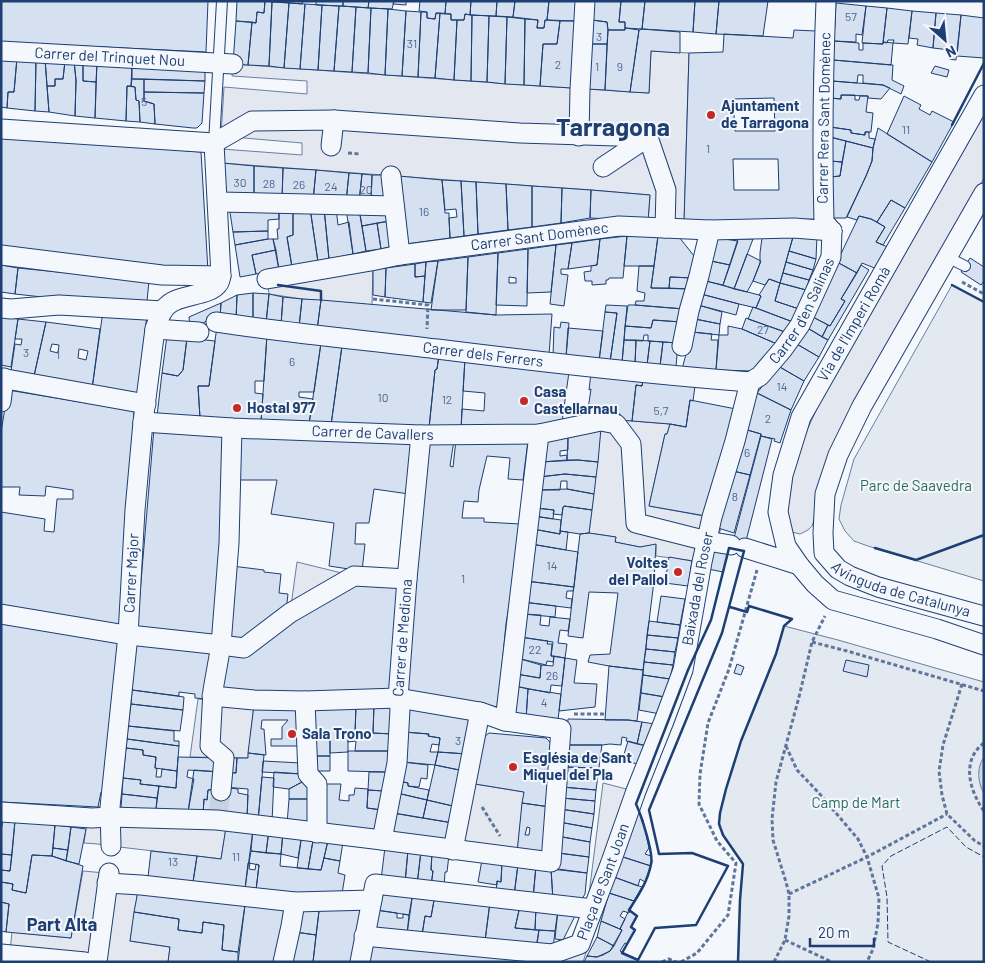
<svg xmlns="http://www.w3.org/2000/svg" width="985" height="963" viewBox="0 0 985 963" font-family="Barlow,sans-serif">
  <rect width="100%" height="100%" fill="#f4f7fb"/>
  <path fill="#e3e9f0" stroke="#687fa3" d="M952,285L984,302V581L868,546L854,541L845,531L839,519L841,505L854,459Z
    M784,626L838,640L984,682V962H738L740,900L743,864L723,835L719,824L720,813L726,789L741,741L776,654Z"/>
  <path fill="#e3e8f0" stroke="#687fa3" d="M651,51L689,53L684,223L648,221L650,195L591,190L476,182L222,163V149L302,155V143L221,136L224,87L307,94V81L232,76L233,64L524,85L649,93Z
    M984,115V178L907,311L815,517L812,526L808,530L800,534L792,532L785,522L791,478L796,459L808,428L819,404Z
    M370,251L373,269L372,305L302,299L269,294L267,279L279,270Z
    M620,414L621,420L670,424L667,434H665L649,506L720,519L721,529L713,547L710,563L656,556V545L640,547L615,542L616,537L589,533L602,415Z
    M297,562L354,576L290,613Z
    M198,699L254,705L248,758L190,757Z
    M469,783L524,792L517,853L457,846Z
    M603,783L638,792L583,962H556L557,950L560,939L570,941L588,902Z
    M98,807L156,809L228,817L221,859L111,846L98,844L84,843L86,829Z
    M83,871L148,877L138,891L130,941L170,947L168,962H9L12,932L71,938Z"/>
  <path fill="#cfd7e4" stroke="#687fa3" d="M984,757V794C978,782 976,769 984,757Z"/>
  <path fill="#d5e0f0" stroke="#1d3f73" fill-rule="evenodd" d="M1,1H208L206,52L1,42Z
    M237,1H265L264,13L257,12L256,23L236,21Z
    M265,1L272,2L269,66L248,65L252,22L256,23L257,12L264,13Z
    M279,1H303L302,4L279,2Z
    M316,1H343V6H339L316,5Z
    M343,1H369L368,8L343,6Z
    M369,1H394L392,9L368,8Z
    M394,1H406V5L393,4Z
    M420,1H446L445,14L436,13L435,19L427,18V12L419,11Z
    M446,1H471L470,15L465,14L464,20H451V14H445Z
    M471,1H497L496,16L470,15Z
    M497,1H515L513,17L496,16Z
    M515,1H549L547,20H545L544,28H537L538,20L513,17Z
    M549,1H578L577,21L547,20Z
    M593,1H621L619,22H625V30H608L607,22L592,20Z
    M621,1H645L642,29L625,28V22H619Z
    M645,1H695L693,32L642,29Z
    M695,1H719L716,34L693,32Z
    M719,1H768L763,36L716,34Z
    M272,2L289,3L284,68L269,66Z
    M289,3L305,4L300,69L284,68Z
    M836,3L866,6L862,35L856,34V42L834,41Z
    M305,4L322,5L318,70L300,69Z
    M322,5L339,6L334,71L318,70Z
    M339,6L356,7L352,72L334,71Z
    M866,6L887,8L883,44L862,43Z
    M356,7L371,8L368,73L352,72Z
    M371,8L388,9L385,75L368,73Z
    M887,8L912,11L908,44L893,43L894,40H888L887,43L883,42Z
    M388,9L406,11L402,76L385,75Z
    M406,11L421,12L418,77L402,76Z
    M912,11L936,13L933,48L917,45L918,39L909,38Z
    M421,12H427V18L435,19L436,13H440L435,78L418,77Z
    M440,13L451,14V20H457L454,80L435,78Z
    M936,13L961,15L956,60L949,59L950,50L933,48Z
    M465,14L472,15L471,81L454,80L457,20H464Z
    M472,15L489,16L487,82L471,81Z
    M961,15L984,18V58L957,56Z
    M489,16L507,17L505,84L487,82Z
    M507,17L525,19L524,85L505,84Z
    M525,19L538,20L537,28H544L545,20L560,21L557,44H543L540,86L524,85Z
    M592,20L607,22L608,30L607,44H590Z
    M236,21L252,22L248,65L233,64Z
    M560,21H577L572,88L540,86L543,44H557Z
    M625,28L639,30L630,92L605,90L608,30H625Z
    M642,29L680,32V53L651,51L649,93L630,92L639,30Z
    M794,30L816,31L814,76L817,219L684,223L689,53L723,52L724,34L793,38ZM774,98L775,131H735L733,99ZM733,159H778L779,190H734Z
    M834,41L859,43V50H863V43L883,44V42L893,43L891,65L833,60Z
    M590,44H607L605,90L587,89Z
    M1,58H17L14,92H8L7,108L1,107Z
    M17,58L36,59L35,111L7,108L8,92H14Z
    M36,59H45L49,112L35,111Z
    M45,59L65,61L63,79H55V86H47Z
    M833,60L893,65L892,80L904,86L901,94L883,85L863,83V75H858L857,83L832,81Z
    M65,61H74L76,80L75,116L49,112L47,86H55V79H63Z
    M74,61H83V81L96,82L95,118L75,116L76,80Z
    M83,61L97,62L96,82L83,81Z
    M97,62L132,64L131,86H127L126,121L95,118Z
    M132,64L205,67V81L132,79Z
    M935,66L949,70L947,77L931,73Z
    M132,79H144V101L154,104L155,124L140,122L139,101L136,100L135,87L131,86Z
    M144,79L205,81L204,93L144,92Z
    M832,81L883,85L890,88L881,99L868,98V96L841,95V99L831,98Z
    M127,86L135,87L136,100L139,101L140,122L126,121Z
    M144,92L204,93L202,123L197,128H193L155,124L154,104L144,101Z
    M841,95H855V100H859L860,96H868L866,112L873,113L871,132H865V135L851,133V130L830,127L831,98L841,99Z
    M904,96L921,105L919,109L930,115L932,111L954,122L932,162L887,134Z
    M830,127L851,130V133L865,135V132H869V138L875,139L873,148L830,137Z
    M878,128L932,162L905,208L891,200L877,222L871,219L859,216L857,220L847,217L866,176L872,161L873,148Z
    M1,136L201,152L208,271L1,246Z
    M830,137L846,141L842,162L830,161Z
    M846,141L873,148L872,161L866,176L846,218H830V177L840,176Z
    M830,161L842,162L840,176L830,177Z
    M222,163L254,166V201H228Z
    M254,166L283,168L282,200L254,201Z
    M283,168L316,170L313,201L282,200Z
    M316,170L349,173L346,202L313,201Z
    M349,173L362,174L359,202H346Z
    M362,174L372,175L371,202H359Z
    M372,175H384L388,202H371Z
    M399,176L442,180L445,213H449V218L450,238L406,244Z
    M442,180L461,181L464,236L450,238L449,218L457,217L456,209L445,210Z
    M461,181L476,182L478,234L464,236Z
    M476,182L506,184L508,230L478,234Z
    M506,184L532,186V227L508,230Z
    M532,186L562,188L561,223L532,227Z
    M562,188L591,190L590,218L561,223Z
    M591,190L650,195L648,221L590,218Z
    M891,200L905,208L883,245L876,242L885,227L877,222Z
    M229,206L279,208V219L268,220V231L233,232Z
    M279,208H293V235L287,237L292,267L279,270L273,239H278L277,229H279Z
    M293,208H310L318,262L292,267L287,237L293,235Z
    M310,208H324L329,259L318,262Z
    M324,208H336L338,225L349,222L353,254L329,259Z
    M346,209H359L366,251L353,254Z
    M359,209L388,210L390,221L362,226Z
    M859,216L871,219L885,227L876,242L890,248L882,271L862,263L857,273L837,262Z
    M390,221L393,246L381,249L377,223Z
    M377,223L381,249L366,251L362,226Z
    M268,231V239L235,245L233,232Z
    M627,236H658L654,266H624Z
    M627,236L623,278H609L608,280H606V284L592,285V281H585L584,272L591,271V266L597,265L600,239Z
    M658,236L679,237L698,261L693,278L670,277L669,288H651Z
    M817,236L816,259L789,251L793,237Z
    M793,237L780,283L769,279L765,285L753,281L760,263V253L762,238Z
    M717,238L738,241L730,265L711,261Z
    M268,239H273L276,250L252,255L256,274L240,277L235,245Z
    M600,239L597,265L568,269L572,243Z
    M738,239H753L734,289L723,285Z
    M572,243L568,269H561V274L568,275L564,306L550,304L556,245Z
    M556,245L551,292L527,293L528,249Z
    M528,249L527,306L496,305L498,253ZM509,277L516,278V283H509Z
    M276,250L279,270L256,274L252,255Z
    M789,251L816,259L813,270L786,262Z
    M498,253L496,315L466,312L468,257Z
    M747,254L761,261L753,281L747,292L734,289Z
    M468,257L466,310H431L438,261Z
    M970,258L984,267V281L981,285L961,272Z
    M438,261L431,303L423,302L426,262Z
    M711,261L730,265L723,285L706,281Z
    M426,262L425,276L415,277V264Z
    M786,262L813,270L809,280L783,273Z
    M837,262L857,273L841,299L845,301L830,326L811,316Z
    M415,264V277L425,276L423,302L385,297L386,268Z
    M1,265L18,268L15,294L1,292Z
    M861,265L869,270L828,340L822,337L828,325L830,326L845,301L841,299Z
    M639,266H654L651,288L689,289L684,309L635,305L636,301H644L645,293L637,291Z
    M18,268L149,281L147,301L106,304L15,294Z
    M386,268L385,297L373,295V269Z
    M783,273L809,280L806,290L780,283Z
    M670,277L693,278L689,289L669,288Z
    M769,279L780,283L775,301L799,309L793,322L756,308L761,296L759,295Z
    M706,281L759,295L761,296L756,308L739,304L701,294Z
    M780,283L806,290L799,309L775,301Z
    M253,293L269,294L266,323L253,322Z
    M253,293V322L236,320L237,295Z
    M269,294L283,297L281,325L266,323Z
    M701,294L739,304L736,315L698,305Z
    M237,295L236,320L220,318L221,303Z
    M283,297L302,299L299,327L281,325Z
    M302,299L321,300L317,330L299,327Z
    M321,300L496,315L552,314L549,355L317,330Z
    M221,303L220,318L208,320L198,326H190L189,317Z
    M606,305L627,306L622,363L610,362L617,313L605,312Z
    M628,305H635L684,309L681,322L653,320L651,328L625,326Z
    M698,305L722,312L720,324L695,319Z
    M753,307L756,308L793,322L785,332L748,319Z
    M103,311L147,315L137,397L92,389Z
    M605,312L617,313L610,362L599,361Z
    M811,316L828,325L822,337L806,327Z
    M1,317L18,319L11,367L1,365Z
    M746,318L785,332L777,344L742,329Z
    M18,319L46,322L34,376L11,371L15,344L21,345L22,339H15Z
    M695,319L720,324L719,335L692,332Z
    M653,320L681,322L678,343L648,341V335H644L643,341L624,340L625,326L651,328Z
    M46,322L100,329L92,389L34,376ZM52,344L59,345L58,353L50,351ZM79,349L88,351L86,360L78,358Z
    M561,322L569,323L566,357L553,356L554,327L560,328Z
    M217,326L267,335L264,381H255V393L263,394L261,422L200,418L198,386H209Z
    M728,326L742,329L777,344L753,371L716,370L719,335H728Z
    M806,327L828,340L819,357L795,343Z
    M568,328L603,331L599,361L566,357Z
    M692,332L712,334L711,340H718L716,370L682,369Z
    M267,335L321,343L314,392H299V397L313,399L309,424L261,422Z
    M167,336L187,338L183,370L178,376L162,373Z
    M187,338L215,341L209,386H198L200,418L157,416L162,373L178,376L183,370Z
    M624,340H636L635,364L622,363Z
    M636,340L650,341L647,365L635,364Z
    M650,341L663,342L660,366L647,365Z
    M663,342L678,343L676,367L660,366Z
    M321,343L342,346L331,425L309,424Z
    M795,343L819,357L804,381L778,366Z
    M342,346L392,353L439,355L437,369L435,370L429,428L331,425Z
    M439,355L465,358L461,429L429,428L435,370L437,369Z
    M465,358L569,372L562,422L500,430L461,429L462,409L484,411L485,393L463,391Z
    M778,366L804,381L791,410L757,393Z
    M591,373L643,380L642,386L636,385L632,421L621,420L620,414L587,416L591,389L589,390Z
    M643,380L695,386L693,401L690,400L686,427L670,424L632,421L636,385L642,386Z
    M8,390L134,411L131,475L119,629L1,609V512L45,519L44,531L54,532L57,499H73V490L46,486L45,496L19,495L20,487H1V432Z
    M757,393L791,410L780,443L774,441L775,439L761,436V434L744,429Z
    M690,400L736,409L706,516L649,506L665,434H667L670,424L686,427Z
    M154,428L224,432L221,583L215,638L137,629Z
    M601,428L598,462L578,460H567L568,437Z
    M744,429L761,434L750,475L733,471Z
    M236,434L414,441L409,494L374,489L369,523H356L355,544H365L362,571L329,566L334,523L271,514L277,480H236Z
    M761,436L772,439L746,541L734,538Z
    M568,437V450L560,451V456L567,455V460L541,462L544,441Z
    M425,440H454L450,466L453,467L456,440L528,441L523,480L508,479L510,458L487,456L479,490L478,502L464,501L462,518H484V522L520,524L516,563L506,624L498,707L403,693Z
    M578,460L598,462L596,477L565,474L539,477L541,462Z
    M733,471L750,475L734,533L718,528Z
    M565,474L596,477L594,494L567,489V481H561L560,490H538L539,477Z
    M567,489L594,494L592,510L564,506L563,507L562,515L553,514L554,510L536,508L538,490Z
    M564,506L592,510L589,533L580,534L560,531L563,507Z
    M536,508L554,510L553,519L534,516Z
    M534,516L561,520L560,534L533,529Z
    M533,529L560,534V531L568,532L566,550L531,544Z
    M589,533L616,537L615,542L640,547L656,544L654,581L643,670L609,666L588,662L590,655L610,654L618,593L589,592L583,638L568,636L580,534Z
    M531,544L578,552L574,587L526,581Z
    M713,547L729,550L723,572L708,569Z
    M669,557L692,561L688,586L665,583Z
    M232,566L264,570V572L281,574L279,593L288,594L286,611L242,642L226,639Z
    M526,581L574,587L573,591H567L566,598L572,599L571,608L523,602Z
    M356,582L400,583L390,694L218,691L224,653Z
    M661,596L685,599L680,625L657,622Z
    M523,602L556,606L555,617L523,614Z
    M523,614L541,615L540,625L549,626L550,617L570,619L568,631L560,630L558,643L567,644L565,658L551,656L553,642L520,637Z
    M649,621L680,625L678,638L647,635Z
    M1,624L120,640L104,792H101L98,807L1,802Z
    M647,635L678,638L675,652L646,649Z
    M520,637L548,641L547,644H552L551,656H554L553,662L547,661L546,665L517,658Z
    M136,642L214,652L207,699L195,698V694L179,692V696L132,690Z
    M646,649L675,652L673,665L644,662Z
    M554,656L565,658L562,686L551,685L550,693L515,686L516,674L540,678L541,665L553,666Z
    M517,658L541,665L540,678L516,674Z
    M565,658L577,660L574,683L597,684L595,707L559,711Z
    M846,660L869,665L867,677L843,671Z
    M644,662L673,665L670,679L643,675Z
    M737,664L744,667L741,675L734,673Z
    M609,666L643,670L637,721L628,720H605Z
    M643,675L670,679L665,697L641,693Z
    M515,686L528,689L526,719L511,718Z
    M528,689L561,694L558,720L526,719Z
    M132,690L184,697L183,710L131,704Z
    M641,693L665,697L660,714L639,710Z
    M131,704L183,710L180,731L128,726Z
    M254,705L301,706V746H271V739H282V727L288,720H262L261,729H264L266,755L248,753Z
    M374,705L373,733H355L356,706Z
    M374,705H394L393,734L373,733Z
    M405,705L474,715L467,754L438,752L440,738L428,736L429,734L404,732Z
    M310,706H356L355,733L348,732V752L330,753V732L309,733Z
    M568,719L628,720L642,722L637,744L626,741L627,738L622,737L621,745L610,744L602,745H566Z
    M642,722L655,724L647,746L637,744Z
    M128,726L174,731V741H179V746L127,739Z
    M330,732V756H312L310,733Z
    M348,732L393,734L390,751H355L356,741L348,742Z
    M404,732L429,734L428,736L440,738L439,745L432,744L430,752H438L435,765L403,762Z
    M489,733L546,738L557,750L550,807L522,803L524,792L469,783L476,743Z
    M127,739L179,746L177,771L155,768L156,757L143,755V750L126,748Z
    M628,741L647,746L639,764L622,761Z
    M566,745H602L600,758L565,756Z
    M126,748L143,750V755L156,757L155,768L157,769L156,777H161L162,769L177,771L176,788L140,784L141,780L123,778Z
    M348,751H390L387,772L348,771Z
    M438,752L467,754L464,771L435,765Z
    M248,753L264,755L258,821L247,819L248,789L223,787L224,772L236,773L237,758H248Z
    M312,756H330V771H313Z
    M565,756L600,758L599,768L564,767Z
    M178,757L221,758L220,772L188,770L187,777L194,779L188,812L156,809L159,786L176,788Z
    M226,758H237L236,773L224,772Z
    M263,761L301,763L302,774L262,772Z
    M403,762L428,765L427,779L421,778L419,787L408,786V783L399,781Z
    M435,765L464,771L457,807L427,800Z
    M564,767L599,768L596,790L562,787Z
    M194,770L220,772L217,789L208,790L207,800L204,799L203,814L188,812Z
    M274,772L302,774V782L289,789L273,787Z
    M369,772H387L384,791L368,790Z
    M262,777L274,778L272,822L258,821Z
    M123,778L141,780L140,784L159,786L157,798L122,794Z
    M399,781L408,783V786L429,790L427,800L397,793Z
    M302,782L313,783V799H289V789Z
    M320,784H341L339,800L349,801V795H354L355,788L368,789L367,808L382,810L377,834L319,828Z
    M223,787L238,789V793L248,795L247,819L221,816L223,793Z
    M562,787L596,790L595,801L562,798Z
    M217,789L223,793L221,816L203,814L204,799L207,800L208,790Z
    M368,790L384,791L382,810L367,808Z
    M397,793L427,800L423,818L393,813Z
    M122,794L157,798L156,809L121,808Z
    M562,798L595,801L594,814L560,809Z
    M289,799H313L314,827L287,824Z
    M427,800L457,807L453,823L423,818Z
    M522,803L550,807L544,856L517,853ZM527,827L530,828L529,835H525Z
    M636,804L643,820L649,848L645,854L651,856L652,862L651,866L620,856Z
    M560,809L594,814L592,828L559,822Z
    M393,813L453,823L450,844L387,836Z
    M3,820L15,821L12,855L1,854V831Z
    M15,821L55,825L52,856L32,855L26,893L12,890L13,884L1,882V870L10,871Z
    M559,822L592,828L590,842L557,836Z
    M55,825L71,827L68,850L53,848Z
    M71,827L86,829L79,864L66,861Z
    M226,827L253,830L245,889L193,882L197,856L221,859Z
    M253,828L269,830L266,853L251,851Z
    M269,830L283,832L281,854L266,853Z
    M283,832L302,834L298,858L281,854Z
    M302,834L314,835L308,869L297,868Z
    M314,835L329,837L321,870L308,869Z
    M557,836L590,842L589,857L558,853Z
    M328,840L343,842L340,861L324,858Z
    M385,847L408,850L405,883L381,880Z
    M53,848L68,850L66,861L52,856Z
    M408,850L421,851L417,885L405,883Z
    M151,851L197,856L193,882L148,877Z
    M251,851L281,854L280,866L321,870L324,858L340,861L338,873L345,875L342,894L280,893L256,890L259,865L249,863Z
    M421,851L432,853L431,870L433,871L431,886L417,885Z
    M432,853L449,855L447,872H445L444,888L431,886L433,871L431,870Z
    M558,853L589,857L587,873L558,869Z
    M1,854L12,855L10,871L1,870Z
    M32,855L52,856L83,866L71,938L6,932L9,904L1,902V882L13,884L12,890L26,893Z
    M620,856L651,866L645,882L640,879L638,886L614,877Z
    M482,860L502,862L501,882L497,881V885L478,882Z
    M502,862L518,864L514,896L496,893L497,881L501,882Z
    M248,863H250L249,869L255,870L256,864L259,865L256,890L245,889Z
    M518,864L536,866L533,898L514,896Z
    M536,866L551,869L553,900L533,898Z
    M551,869L587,873L585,894L582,899L553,900Z
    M614,877L642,887L634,901L609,893Z
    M381,889L413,892L409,915L376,910Z
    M138,891L245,905L238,952L222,950L224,925L203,922L202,933L178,930L179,919L134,912Z
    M413,892L435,895L431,917L425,916L422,935L407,934Z
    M609,893L634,901L629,913L623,911L620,916L625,919L620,929L601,921Z
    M435,895L490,902L485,941L422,935L425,916L431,917Z
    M1,902L9,904L6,932L1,931Z
    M490,902L520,906L515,928L539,930L537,945L485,941Z
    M320,903L316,935L295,932L299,906Z
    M320,903L361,909L354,962H313Z
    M245,905L291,911L278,962H238Z
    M520,906L536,907L535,930L515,928Z
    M536,907L558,910L555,931L535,930Z
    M376,910L397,913V918H403V914L409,915L407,934L371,930Z
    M558,910L577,912L563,940L555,939Z
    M629,910L637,916L631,927L635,930L627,944L625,943L620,951L638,960L637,962H584L587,956L597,957L610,951L622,930L620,929Z
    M134,912L179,919L178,930L202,933L203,922L224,925L222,950L238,952V962H168L170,947L130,941Z
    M601,921L622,930L614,946L597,937Z
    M539,930L555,931L553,949L536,947Z
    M295,932L316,935L313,962H289Z
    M597,937L614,946L610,951L603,955L597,957L587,956Z
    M369,944L536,962H366Z"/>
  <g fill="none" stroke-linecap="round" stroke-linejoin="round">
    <path stroke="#c9d2e0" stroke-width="19" stroke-dasharray="19 9" stroke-linecap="butt" d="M218,815L221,791"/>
    <defs>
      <path id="lane" d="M214,143L222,1
        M947,257L965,266"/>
      <g id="street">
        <path d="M826,1C823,75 822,148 824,222L832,231"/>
        <path id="s1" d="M1,51L233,64"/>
        <path d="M984,95L801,417L783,475L778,512L786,546L799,565L815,584L833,600L937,629L984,645"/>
        <path d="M1,129L214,143"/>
        <path d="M579,136L580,89L585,1"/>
        <path d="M214,143L252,121L334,120L520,133L648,137L666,190L665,228"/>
        <path d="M331,146L334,120"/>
        <path d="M603,167L648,137"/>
        <path d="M391,176L400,255"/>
        <path id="s2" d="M984,193L862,406L838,455L825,494L823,533L824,553L838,569L850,576L878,587L984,616"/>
        <path d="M218,202L394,206"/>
        <path d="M1,255L162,275L221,276"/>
        <path id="s3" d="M267,279L371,261L400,255L619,226L710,230L794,228L832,231"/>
        <path d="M1,308L11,309L59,305L163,311"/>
        <path id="s4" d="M216,322C289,333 363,340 437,349C541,362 645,374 750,382"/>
        <path d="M155,329L199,332"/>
        <path d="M682,346L689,311L699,276L710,230"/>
        <path d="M1,378L146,404"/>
        <path id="s5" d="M750,382L760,376L783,349L800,325L831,257L832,231"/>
        <path d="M1,402L4,378"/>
        <path id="s6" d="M143,422L232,428L421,435L539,434L601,421L616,424L631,444L636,523L707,541L731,545"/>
        <path d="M745,548L799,565"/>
        <path d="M1,614L120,634L221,645L244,648L290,613L354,576L407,579"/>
        <path d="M305,701L308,774L317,784V833"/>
        <path d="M505,721L539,434"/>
        <path d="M221,791L224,758L210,746L213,690L221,645L229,543L232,428"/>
        <path d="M1,812L92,818L110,817L217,820L382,840L551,862L561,729L505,721L480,712L398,698L305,701L254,700L212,696"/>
        <path id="s7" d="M382,840L397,763L400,709L398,698L407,579L421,435"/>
        <path id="s8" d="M111,846L110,807L128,635L135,510L143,422L155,329C158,321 161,310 168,305C180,294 210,296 218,284C220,282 220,279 221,276L214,143"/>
        <path d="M453,850L480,712"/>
        <path d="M107,883L141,885L295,902L372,900"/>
        <path id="s9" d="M364,936L552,954L580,944L593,909L611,862L636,791L664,721L683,670L702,562L712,517L735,441L750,382"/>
        <path d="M1,954L85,962"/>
        <path d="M97,962L109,873"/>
        <path d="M283,962L291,926L295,902"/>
        <path d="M360,962L375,884L593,909"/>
      </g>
    </defs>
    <use href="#lane" stroke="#1d3f73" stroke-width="12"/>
    <use href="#street" stroke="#1d3f73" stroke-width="21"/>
    <path stroke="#5e769c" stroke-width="3" stroke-dasharray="4 2.5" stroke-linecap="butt" d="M348,153L360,154
      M962,282L984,294
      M373,299L428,305L427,329
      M812,642L847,651L984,691
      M962,684L943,745L939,771L942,795L947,814L975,841L984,846
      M574,714H605
      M984,743C961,760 969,790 984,811
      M786,746L797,770L818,792L858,839L867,857L879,898L878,923L873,949L867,962
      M482,807L500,836
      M789,894L867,857L947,814
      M785,940L832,962
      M662,962L669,959L676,962
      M681,962L697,953L728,915L736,863L717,841L699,804L700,774L708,723L729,669L757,570
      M774,962L785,940L789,916V894L786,882L773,840L772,819L776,782L799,697L812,642L825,616"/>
    <use href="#lane" stroke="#f4f7fb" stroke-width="10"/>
    <use href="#street" stroke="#f4f7fb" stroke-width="19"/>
    <path stroke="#1d3f73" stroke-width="1" stroke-dasharray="6 2.5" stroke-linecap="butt" d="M931,962L888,942L887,897L882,866L891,856L947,827L966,847L984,857"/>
    <path stroke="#1d3f73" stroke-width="2.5" d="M952,125L984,63
      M278,285L321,291V300
      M952,285L984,302
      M729,548L744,551L722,633L649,810L659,854L692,853L728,866L696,925L655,928L638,960L622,953L635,930L631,927L637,916L629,910C638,896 648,881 651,864C654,854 641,815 636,804L688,670L711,620Z
      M875,548L916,560L984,535
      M729,608L730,607L747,612L749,606L792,619L784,626L776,654L741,741L726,789L720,813L719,824L723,835L743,864L740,900L738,962"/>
  </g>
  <g fill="#c62828" stroke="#f4f7fb" stroke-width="2">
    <circle cx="711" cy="115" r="5"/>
    <circle cx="524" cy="401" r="5"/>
    <circle cx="237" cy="408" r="5"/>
    <circle cx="678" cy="572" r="5"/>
    <circle cx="292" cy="734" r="5"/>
    <circle cx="513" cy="767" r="5"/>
  </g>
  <g text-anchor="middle" stroke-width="4" stroke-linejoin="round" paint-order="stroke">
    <g font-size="12" fill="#4b6792">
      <text x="851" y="21">57</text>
      <text x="599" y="41">3</text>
      <text x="412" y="48">31</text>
      <text x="558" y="69">2</text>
      <text x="597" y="71">1</text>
      <text x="620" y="71">9</text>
      <text x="144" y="106">5</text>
      <text x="906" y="134">11</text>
      <text x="708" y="153">1</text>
      <text x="240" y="187">30</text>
      <text x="269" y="188">28</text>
      <text x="299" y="189">26</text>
      <text x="331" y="191">24</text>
      <text x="366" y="194">20</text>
      <text x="424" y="216">16</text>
      <text x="763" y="334">27</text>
      <text x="26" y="357">3</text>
      <text x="58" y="359">1</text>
      <text x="292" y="366">6</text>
      <text x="782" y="391">14</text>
      <text x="383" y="402">10</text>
      <text x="447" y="404">12</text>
      <text x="661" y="415">5,7</text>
      <text x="768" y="423">2</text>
      <text x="747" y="457">6</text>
      <text x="735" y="501">8</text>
      <text x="552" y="570">14</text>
      <text x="463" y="583">1</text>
      <text x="535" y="654">22</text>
      <text x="552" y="680">26</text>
      <text x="544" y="707">4</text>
      <text x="458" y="745">3</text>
      <text x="236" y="861">11</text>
      <text x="173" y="866">13</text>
    </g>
    <g font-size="15" fill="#1d3f73" stroke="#f4f7fb">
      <text dy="5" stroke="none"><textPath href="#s1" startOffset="109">Carrer del Trinquet Nou</textPath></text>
      <text transform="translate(824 118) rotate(-89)" y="5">Carrer Rera Sant Domènec</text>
      <text dy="5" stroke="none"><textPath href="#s3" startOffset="276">Carrer Sant Domènec</textPath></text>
      <text dy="5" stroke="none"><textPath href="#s5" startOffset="90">Carrer d'en Salinas</textPath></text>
      <text transform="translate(854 324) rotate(-60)" y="5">Via de l'Imperi Romà</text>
      <text dy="5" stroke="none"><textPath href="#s4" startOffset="269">Carrer dels Ferrers</textPath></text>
      <text dy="5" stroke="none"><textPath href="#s6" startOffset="230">Carrer de Cavallers</textPath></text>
      <text dy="5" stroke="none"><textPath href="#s8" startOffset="274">Carrer Major</textPath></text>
      <text dy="5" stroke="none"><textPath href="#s2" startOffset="488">Avinguda de Catalunya</textPath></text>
      <text dy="5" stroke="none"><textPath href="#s9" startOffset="594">Baixada del Roser</textPath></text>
      <text dy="5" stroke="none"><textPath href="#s7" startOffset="204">Carrer de Mediona</textPath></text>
      <text dy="5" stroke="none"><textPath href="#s9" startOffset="285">Plaça de Sant Joan</textPath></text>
    </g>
    <g font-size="15" font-weight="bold" fill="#1d3f73" stroke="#f4f7fb" text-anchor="start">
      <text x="721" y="111">Ajuntament<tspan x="721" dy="17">de Tarragona</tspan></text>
      <text x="534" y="397">Casa<tspan x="534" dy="17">Castellarnau</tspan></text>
      <text x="247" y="413">Hostal 977</text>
      <text x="668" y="568" text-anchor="end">Voltes<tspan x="668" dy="17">del Pallol</tspan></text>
      <text x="302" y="739">Sala Trono</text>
      <text x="523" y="763">Església de Sant<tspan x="523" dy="17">Miquel del Pla</tspan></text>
    </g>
    <g font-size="15" fill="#2c6c60" stroke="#f4f7fb">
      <text x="916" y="491">Parc de Saavedra</text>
      <text x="856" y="808">Camp de Mart</text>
    </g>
    <g font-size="18" font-weight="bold" fill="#1d3f73" stroke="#f4f7fb">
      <text x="62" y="931">Part Alta</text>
    </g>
    <g font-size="25" font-weight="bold" fill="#1d3f73" stroke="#f4f7fb">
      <text x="613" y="136">Tarragona</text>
    </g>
  </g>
  <rect width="985" height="963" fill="none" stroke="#1d3f73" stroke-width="5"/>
  <g transform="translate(945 40) rotate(153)" stroke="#f4f7fb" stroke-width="4" paint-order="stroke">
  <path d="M0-4L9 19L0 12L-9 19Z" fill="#1d3f73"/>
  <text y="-8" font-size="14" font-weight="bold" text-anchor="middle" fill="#1d3f73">N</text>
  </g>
  <path d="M810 938v8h64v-8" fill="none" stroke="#1d3f73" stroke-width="2.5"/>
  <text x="818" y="938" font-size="15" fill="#1d3f73" stroke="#f4f7fb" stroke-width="4" paint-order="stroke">20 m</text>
</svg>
